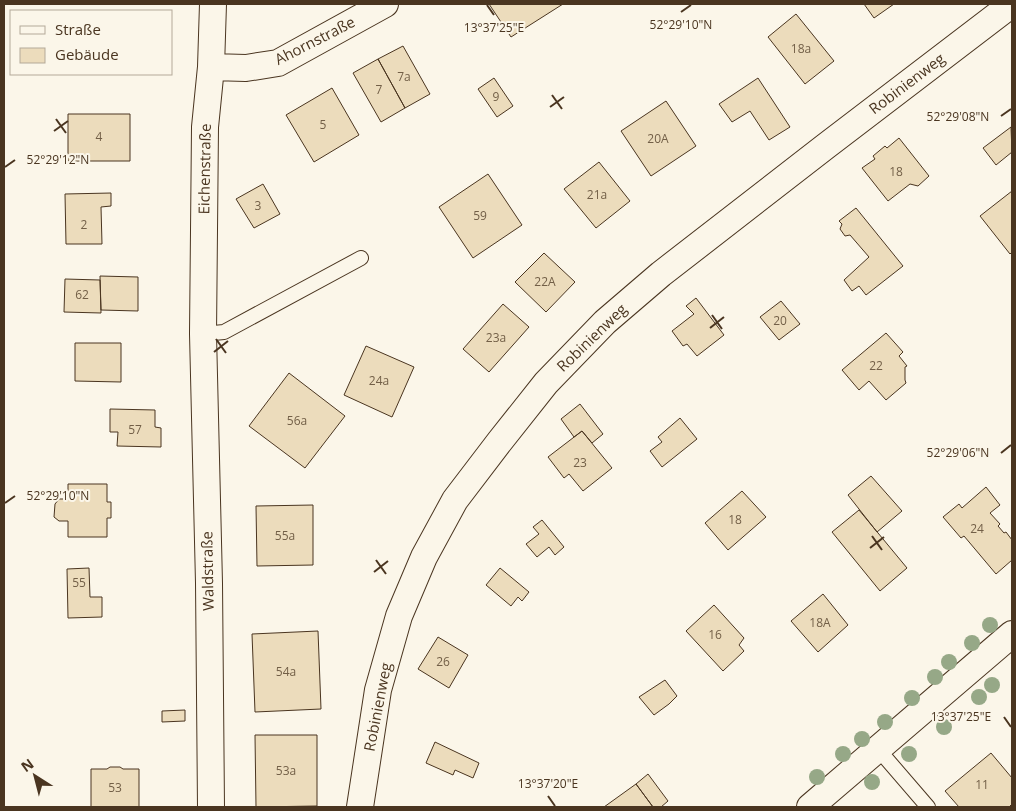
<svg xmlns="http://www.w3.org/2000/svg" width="1016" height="811" viewBox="0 0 1016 811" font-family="'Open Sans',sans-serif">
  <rect width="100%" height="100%" fill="#fbf6e9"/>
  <path fill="#ecdcbc" stroke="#4a3520" d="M489,4H563L511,37Z
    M864,4H894L874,18Z
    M796,14L834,61L805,84L768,37Z
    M403,46L430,94L405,108L378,59Z
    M378,59L405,108L381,122L353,73Z
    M494,78L513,106L497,117L478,89Z
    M758,78L790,127L769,140L750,111L732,122L719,104Z
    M332,88L359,135L314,162L286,115Z
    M666,101L696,146L651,176L621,131Z
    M68,114H130V161H68Z
    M1011,127L1012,152L996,165L983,148Z
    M899,138L929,176L918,186L910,184L888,201L862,168L875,159L873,156L885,146L887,148Z
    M599,162L630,201L596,228L564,189Z
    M488,174L522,225L473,258L439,207Z
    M263,184L280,214L254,228L236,199Z
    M1012,191V252L1010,254L980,216Z
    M111,193V206L101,207L102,244H66L65,194Z
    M856,208L903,266L866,295L859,286L852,291L844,280L869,257L850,235L845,236L840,229L842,224L839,221Z
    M544,253L575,282L546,312L515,282Z
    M100,276L138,277V311L101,310Z
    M65,279L100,280L101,313L64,312Z
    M696,298L724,335L697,356L687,344L683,346L672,331L694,314L686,306Z
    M781,301L800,324L779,340L760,317Z
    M503,304L529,327L489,372L463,349Z
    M886,333L903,352L899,356L907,366L905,367V380L906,383L886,400L869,381L859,390L842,370Z
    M75,343H121V382L75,381Z
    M366,346L414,367L392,417L344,395Z
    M289,373L345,416L305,468L249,426Z
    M580,404L603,434L592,443L582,431L574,437L561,419Z
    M110,409L155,410V427L161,428V447L117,446L118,432H110Z
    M680,418L697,439L662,467L650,451L662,442L658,437Z
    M582,431L612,468L583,491L569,474L564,478L548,457Z
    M871,476L902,511L877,532L848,495Z
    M68,484H107V502H111V518H107V537H68V521H59L54,517L55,504L59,499H68Z
    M986,487L1000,505L990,513L1000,524L998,526L1004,533L1006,532L1012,540V560L996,574L964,536L961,538L943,517L959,504L962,508Z
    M742,491L766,517L728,550L705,523Z
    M313,505V565L257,566L256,506Z
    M859,510L907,568L880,591L832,532Z
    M542,520L564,547L555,555L549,547L537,557L526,544L539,534L533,527Z
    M89,568L90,597H102V617L68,618L67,569Z
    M500,568L529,592L522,601L518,597L511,606L486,585Z
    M823,594L848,625L818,652L791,621Z
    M714,605L744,638L739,645L744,651L723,671L686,631Z
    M318,631L321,709L255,712L252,634Z
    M438,637L468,655L449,688L418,669Z
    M665,680L677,696L669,704L654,715L639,697Z
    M185,710V721L162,722V711Z
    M255,735H317V806L256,807Z
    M435,742L479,763L473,778L455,770L453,775L426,763Z
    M991,753L1012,778V804L1009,807H959L945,791Z
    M110,767H120L123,769H139V807H91V769H107Z
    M648,774L668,801L661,807H653L636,784Z
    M636,784L653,807H604Z"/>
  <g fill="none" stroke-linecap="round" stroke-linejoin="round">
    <defs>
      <path id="service" d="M203,334L224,332L361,258
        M878,749L928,807"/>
      <path id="minor" d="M211,67L246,68L278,63L385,4
        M211,807L209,583L203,334L205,127L211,67L213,4
        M360,807L378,690L399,616L424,557L455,500L500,441L546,383L605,322L661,274L826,146L1012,4
        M810,807L1012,634"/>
    </defs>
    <use href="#service" stroke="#4a3520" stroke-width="16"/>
    <use href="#minor" stroke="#4a3520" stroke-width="28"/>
    <use href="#service" stroke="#fbf6e9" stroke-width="14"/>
    <use href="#minor" stroke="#fbf6e9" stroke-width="26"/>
  </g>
  <g fill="#96a887">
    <circle cx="990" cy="625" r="8"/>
    <circle cx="972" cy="643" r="8"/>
    <circle cx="949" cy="662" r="8"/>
    <circle cx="935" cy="677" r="8"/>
    <circle cx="992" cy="685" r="8"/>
    <circle cx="979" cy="697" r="8"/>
    <circle cx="912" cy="698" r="8"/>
    <circle cx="885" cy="722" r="8"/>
    <circle cx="944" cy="727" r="8"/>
    <circle cx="862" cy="739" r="8"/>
    <circle cx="843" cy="754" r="8"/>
    <circle cx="909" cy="754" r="8"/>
    <circle cx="817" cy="777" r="8"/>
    <circle cx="872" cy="782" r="8"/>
  </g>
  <path fill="none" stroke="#4a3520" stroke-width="2" d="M487,5L494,15M681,12L691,5M552,95L562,109M550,107L564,97M1001,116L1011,109M56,119L66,133M54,131L68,121M5,167L15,160M712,315L722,329M710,328L724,317M216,339L226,353M214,352L228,341M1001,453L1011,445M5,503L15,496M872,536L882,550M870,548L884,537M376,560L386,574M374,572L388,561M1004,717L1011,727M548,796L555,806"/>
  <g text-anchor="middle" stroke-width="4" stroke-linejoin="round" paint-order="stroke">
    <g font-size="12" fill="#725f47">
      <text x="801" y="53">18a</text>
      <text x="404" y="81">7a</text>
      <text x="379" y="94">7</text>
      <text x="496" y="101">9</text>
      <text x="323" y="129">5</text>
      <text x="99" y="141">4</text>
      <text x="658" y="143">20A</text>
      <text x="896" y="176">18</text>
      <text x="597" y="199">21a</text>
      <text x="258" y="210">3</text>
      <text x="480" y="220">59</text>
      <text x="84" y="229">2</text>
      <text x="545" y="286">22A</text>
      <text x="82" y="299">62</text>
      <text x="780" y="325">20</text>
      <text x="496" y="342">23a</text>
      <text x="876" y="370">22</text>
      <text x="379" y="385">24a</text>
      <text x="297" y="425">56a</text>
      <text x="135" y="434">57</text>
      <text x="580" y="467">23</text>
      <text x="735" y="524">18</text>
      <text x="977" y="533">24</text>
      <text x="285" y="540">55a</text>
      <text x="79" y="587">55</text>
      <text x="820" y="627">18A</text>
      <text x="715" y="639">16</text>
      <text x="443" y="666">26</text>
      <text x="286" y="676">54a</text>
      <text x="286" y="775">53a</text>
      <text x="982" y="789">11</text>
      <text x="115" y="792">53</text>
    </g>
    <g font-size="15" fill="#4a3520" stroke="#fbf6e9">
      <text transform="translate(315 41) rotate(-27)" y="5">Ahornstraße</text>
      <text transform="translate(907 84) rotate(-37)" y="5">Robinienweg</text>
      <text transform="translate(205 169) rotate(-89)" y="5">Eichenstraße</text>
      <text transform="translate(592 338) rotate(-44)" y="5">Robinienweg</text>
      <text transform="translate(208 571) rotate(-91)" y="5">Waldstraße</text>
      <text transform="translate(378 707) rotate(-79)" y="5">Robinienweg</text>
    </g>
  </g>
  <g font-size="12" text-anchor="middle" fill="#4a3520" stroke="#fbf6e9" stroke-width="4" stroke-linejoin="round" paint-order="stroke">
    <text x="681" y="29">52°29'10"N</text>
    <text x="494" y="32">13°37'25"E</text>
    <text x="958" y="121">52°29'08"N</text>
    <text x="58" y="164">52°29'12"N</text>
    <text x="958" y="457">52°29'06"N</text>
    <text x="58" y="500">52°29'10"N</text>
    <text x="961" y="721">13°37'25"E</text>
    <text x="548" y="788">13°37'20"E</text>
  </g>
  <rect width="1016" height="811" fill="none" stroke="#4a3520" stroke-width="10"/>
  <rect x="10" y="10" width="162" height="65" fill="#fbf6e9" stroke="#b4a999"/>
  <rect x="20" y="26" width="25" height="8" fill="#fbf6e9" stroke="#b4a999"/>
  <text x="55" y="35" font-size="15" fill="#4a3520">Straße</text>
  <rect x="20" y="48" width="25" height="15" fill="#ecdcbc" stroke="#b4a999"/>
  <text x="55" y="60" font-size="15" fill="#4a3520">Gebäude</text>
  <g transform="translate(35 776) rotate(324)" stroke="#fbf6e9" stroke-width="4" paint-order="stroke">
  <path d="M0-4L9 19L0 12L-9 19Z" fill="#4a3520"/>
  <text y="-8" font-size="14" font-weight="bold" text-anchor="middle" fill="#4a3520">N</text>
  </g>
</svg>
